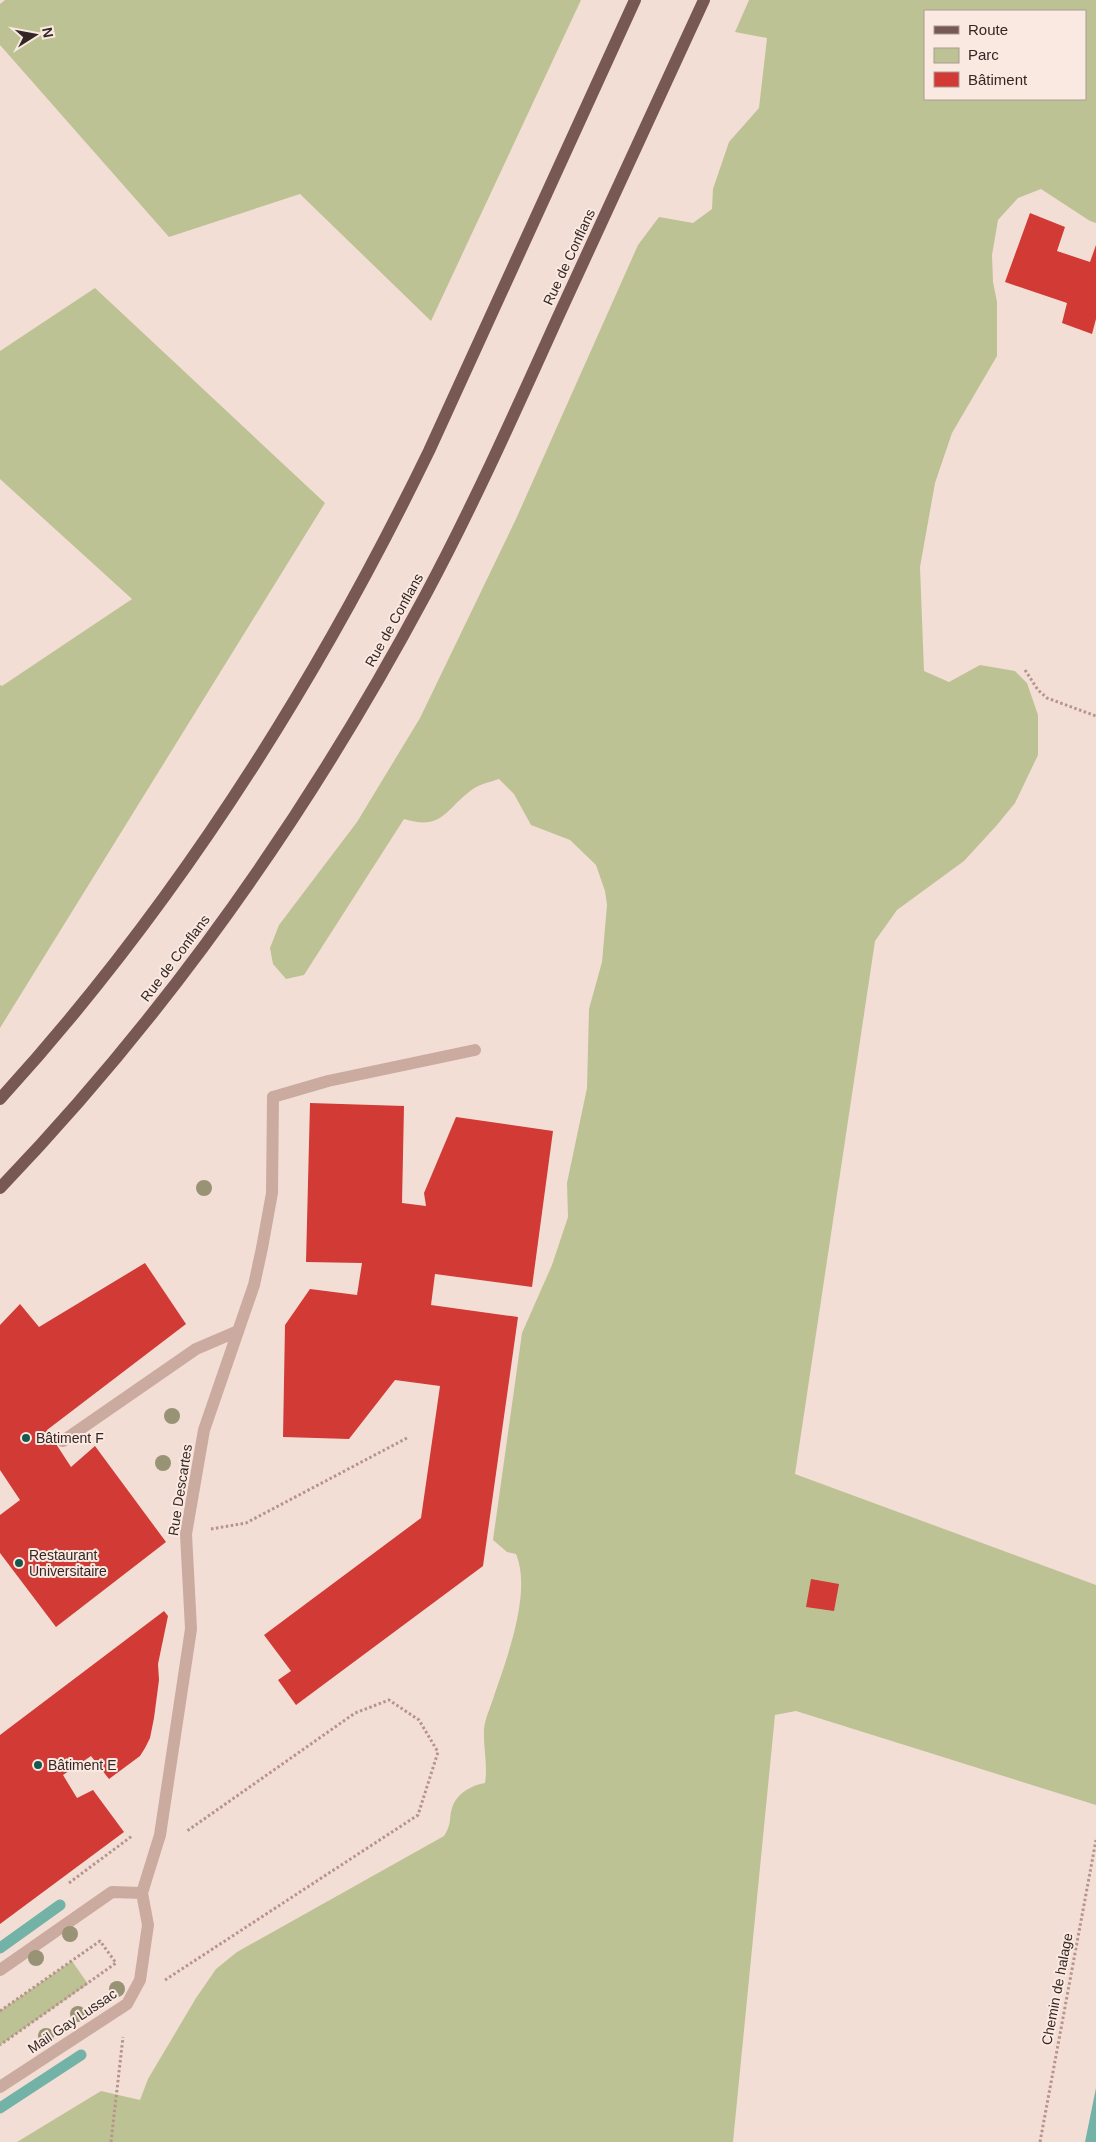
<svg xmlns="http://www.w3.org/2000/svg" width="1096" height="2142" viewBox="0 0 1096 2142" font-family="Helvetica,sans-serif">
  <rect width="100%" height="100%" fill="#f3ded5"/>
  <path fill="#bdc294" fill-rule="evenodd" d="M5,0H581L431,321L300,194L169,237L0,45V4Z
    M749,0H1096V223L1090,221L1041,189L1018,198L998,220L992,255L993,282L997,302V356L952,433L935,483L920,567L924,671L949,682L980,665L1015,671L1027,683L1038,715V755L1015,803L997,825L964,861L897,910L875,941L795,1474L1096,1585V1805L796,1711L775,1715L733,2142H17L101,2091L140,2100L148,2079L196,1998L216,1969L237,1952L444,1836C453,1822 448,1818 453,1805C458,1793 472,1785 485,1783C488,1765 483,1747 484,1729C485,1718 491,1706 494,1696C507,1658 532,1592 516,1554L507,1552L493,1540L522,1333L552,1265L568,1217L567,1183L587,1088L589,1009L602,962L607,905L605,891L596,865L570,840L531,825L514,794L499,779C490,782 480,784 473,789C445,809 443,831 404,819L304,975L286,979L273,964L270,948L279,925L357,822L420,718L516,519L638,245L659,217L693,223L712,209L713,189L729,142L759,108L767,38L735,32ZM925,11H1085V99H925Z
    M95,288L325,503L0,1028V685L2,686L132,599L0,479V351Z
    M72,1961L88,1984L0,2045V2011Z"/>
  <path fill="#72b2a7" d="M1096,2088V2142H1085Z"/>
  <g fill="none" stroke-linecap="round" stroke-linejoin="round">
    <path stroke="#72b2a7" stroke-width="11" d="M0,1948L60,1905
      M0,2108L81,2055"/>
  </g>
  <path fill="#d13a35" d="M1030,213L1065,227L1057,251L1090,262L1096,245V319L1092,334L1062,323L1067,303L1005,282Z
    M310,1103L404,1106L402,1203L426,1206L424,1193L456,1117L553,1131L532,1287L435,1274L431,1305L518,1317L483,1566L296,1705L278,1680L291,1671L264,1635L421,1518L440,1386L395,1380L349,1439L283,1437L285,1325L310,1289L357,1295L362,1263L306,1262Z
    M145,1263L186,1324L47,1430L71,1467L95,1446L166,1542L56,1627L0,1553V1515L20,1500L0,1470V1325L20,1304L39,1327Z
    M811,1579L839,1584L834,1611L806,1607Z
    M164,1611L168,1616L158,1664L159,1680L154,1718L150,1738L145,1748L140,1756L109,1779L91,1756L63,1775L77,1798L93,1790L124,1832L0,1924V1735Z"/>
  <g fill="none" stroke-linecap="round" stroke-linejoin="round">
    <path stroke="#b7948a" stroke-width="3" stroke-dasharray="2.5 2.5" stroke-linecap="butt" d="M1025,670L1038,690L1047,698L1096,716
      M211,1529L246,1523L407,1438
      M69,1883L132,1836
      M165,1980L418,1815L438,1752L419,1720L389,1700L355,1713L187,1831
      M0,2011L100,1941L116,1963L0,2045
      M111,2142L123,2037
      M1040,2142L1096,1840"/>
    <path stroke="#cbaba0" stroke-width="12" d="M273,1097L328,1081L475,1050
      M63,1441L196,1349L238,1331"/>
    <path stroke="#cbaba0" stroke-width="12" d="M142,1893L160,1835L191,1629L186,1534L204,1430L254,1285L262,1248L272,1193L273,1097
      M0,1970L112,1892L142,1893L148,1925L140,1980L127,2004L0,2087"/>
    <path stroke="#785853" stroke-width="12" d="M0,1099C175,907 316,684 429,451L635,0
      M0,1188C169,1012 311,809 426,594C474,504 516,410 558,317C607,211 655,106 704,0"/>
  </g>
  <g fill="#989375">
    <circle cx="204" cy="1188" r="8"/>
    <circle cx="172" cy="1416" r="8"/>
    <circle cx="163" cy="1463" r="8"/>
    <circle cx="70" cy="1934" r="8"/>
    <circle cx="36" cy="1958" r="8"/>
    <circle cx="117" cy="1989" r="8"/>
    <circle cx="78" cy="2014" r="8"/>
    <circle cx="46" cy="2036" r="8"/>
  </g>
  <g fill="#17594f" stroke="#fae9e1" stroke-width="2">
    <circle cx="26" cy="1438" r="5"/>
    <circle cx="19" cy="1563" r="5"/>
    <circle cx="38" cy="1765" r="5"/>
  </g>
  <g text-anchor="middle" stroke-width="4" stroke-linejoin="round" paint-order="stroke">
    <g font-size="14" fill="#342624" stroke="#fae9e1">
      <text transform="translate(569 257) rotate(-65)" y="5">Rue de Conflans</text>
      <text transform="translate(394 620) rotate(-61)" y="5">Rue de Conflans</text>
      <text transform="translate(175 958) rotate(-53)" y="5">Rue de Conflans</text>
      <text transform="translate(180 1490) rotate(-81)" y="5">Rue Descartes</text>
      <text transform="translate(1057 1989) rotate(-79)" y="5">Chemin de halage</text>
      <text transform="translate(72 2021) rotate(-34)" y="5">Mail Gay Lussac</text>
    </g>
    <g font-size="14" fill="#342624" stroke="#fae9e1" text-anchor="start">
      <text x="36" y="1443">Bâtiment F</text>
      <text x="29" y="1560">Restaurant<tspan x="29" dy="16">Universitaire</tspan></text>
      <text x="48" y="1770">Bâtiment E</text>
    </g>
  </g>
  <rect x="924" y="10" width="162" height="90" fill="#fae9e1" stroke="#ab9b95"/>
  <rect x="934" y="26" width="25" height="8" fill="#785853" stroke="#ab9b95"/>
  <text x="968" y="35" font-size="15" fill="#342624">Route</text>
  <rect x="934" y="48" width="25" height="15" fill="#bdc294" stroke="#ab9b95"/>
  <text x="968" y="60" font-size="15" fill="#342624">Parc</text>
  <rect x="934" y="72" width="25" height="15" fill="#d13a35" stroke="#ab9b95"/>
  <text x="968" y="85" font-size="15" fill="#342624">Bâtiment</text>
  <g transform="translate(35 35) rotate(79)" stroke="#fae9e1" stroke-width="4" paint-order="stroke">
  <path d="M0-4L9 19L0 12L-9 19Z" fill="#342624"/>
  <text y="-8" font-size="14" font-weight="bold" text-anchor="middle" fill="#342624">N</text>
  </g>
</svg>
